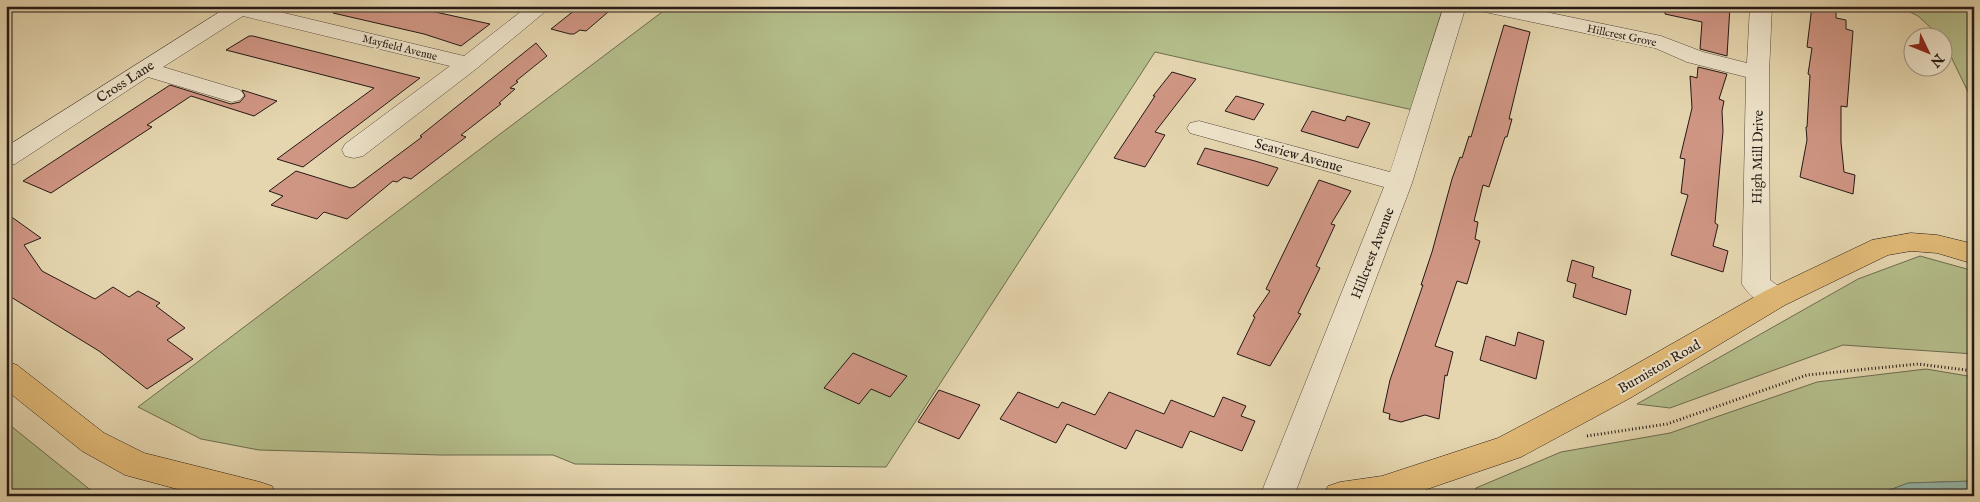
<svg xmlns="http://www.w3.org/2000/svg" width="1980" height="502" viewBox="0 0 1980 502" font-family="'IM FELL English',serif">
  <rect width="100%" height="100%" fill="#e5d6af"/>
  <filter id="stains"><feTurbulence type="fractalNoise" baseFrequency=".004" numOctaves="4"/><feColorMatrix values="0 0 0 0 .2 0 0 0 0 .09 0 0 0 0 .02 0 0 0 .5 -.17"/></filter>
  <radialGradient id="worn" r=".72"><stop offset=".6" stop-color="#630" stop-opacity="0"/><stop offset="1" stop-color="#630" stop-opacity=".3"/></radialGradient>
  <path fill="#b4be8b" stroke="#6c6c50" d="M670,6H1455L1422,112L1155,52L886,467L575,464L553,455H440L259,450L201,439L138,407Z
    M1898,6H1974V98L1970,96L1942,38L1918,16Z
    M1920,256L1974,271V354L1843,345L1670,408L1637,404L1858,279Z
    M1926,369L1974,377V481L1908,483L1874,496H1475L1476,488L1561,452L1670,433L1817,382Z
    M6,422L98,496H6Z"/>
  <path fill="#96b9ab" stroke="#69796f" d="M1974,481V496H1874L1908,483Z"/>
  <path fill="#d09684" stroke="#251915" d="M334,6H408L490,24L461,46L424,34L333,13Z
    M580,6H615L586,31L580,30L574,34H570L551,29Z
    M1666,6H1730L1727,56L1700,49L1702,22L1665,14Z
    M1812,6H1836V18L1846,20V29L1853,31L1847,107L1841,106V142L1844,172L1855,175L1853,194L1800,177L1807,140L1806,127H1807L1810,75L1808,74L1812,48L1807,47Z
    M1504,25L1530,32L1509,119H1512L1507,137H1505L1489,187L1483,185L1474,221L1478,222L1475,239L1480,241L1467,284L1457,281L1435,346L1453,352L1447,376L1445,375L1439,419L1425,415L1401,422L1389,419L1390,414L1383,412L1390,380L1423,285H1421L1432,252L1452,179L1460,157L1462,158L1469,136L1471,137Z
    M249,36H253L420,78L303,167L277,159L374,88L226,50Z
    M536,43L547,56L516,81L518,82L510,88L515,89L499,103L501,104L461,135L466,137L411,179L404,177L397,182L393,181L347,219L324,212L317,219L271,205L283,196L269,191L296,171L351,188L355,187L422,137L420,136Z
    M1698,67L1727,74L1719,99L1724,101L1722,111L1723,131L1715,223L1718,225L1713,246L1728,251L1723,272L1671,255L1688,195L1681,193L1685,159L1680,158L1692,108L1690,76L1697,78Z
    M1172,72L1196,79L1155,132L1165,135L1145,167L1114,158L1155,96H1153Z
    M170,85L231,104L240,102L245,96L242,90L277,101L254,116L191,96L147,125L152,127L51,193L23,181Z
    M1236,96L1264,104L1254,120L1225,111Z
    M1312,111L1345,121L1347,116L1370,123L1358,148L1301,131Z
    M1205,148L1255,161L1278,168L1268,186L1197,164Z
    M1319,180L1351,191L1331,224L1335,225L1316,266L1320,268L1298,313L1301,314L1270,366L1237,354L1255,317L1253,316L1270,291L1266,289Z
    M6,213L41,238L24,245L42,271L95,299L113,287L129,297L138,291L160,303L156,306L185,328L167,340L193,359L147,389L99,351L6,294Z
    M1572,260L1594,267L1592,277L1631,290L1626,315L1573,297L1576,284L1567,281Z
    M1518,332L1544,341L1536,379L1480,360L1486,336L1515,346Z
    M853,353L907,376L890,397L871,389L859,404L824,388Z
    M939,390L980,405L959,439L918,422Z
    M1018,392L1058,408L1062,402L1095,415L1109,392L1164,414L1171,400L1214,417L1223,397L1246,406L1241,416L1255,421L1242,451L1190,431L1182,448L1136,430L1126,449L1067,424L1056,443L1000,419Z"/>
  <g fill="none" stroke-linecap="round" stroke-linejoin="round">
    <defs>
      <path id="minor" d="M229,6H255L464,56L528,6H552L476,69L363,156L354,158L345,156L342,150L345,144L450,66L243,16L163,67L240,90L244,95L240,100L232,102L148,77L15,164L6,166V147Z
        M1444,6H1466L1412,183L1294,496H1260L1384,187L1190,133L1187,128L1190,123L1199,121L1390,172Z
        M1475,6H1517L1661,36L1703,52L1747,63L1750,6H1772L1769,73L1770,280L1785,291L1789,298L1785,305C1768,311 1751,299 1742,284L1746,77L1687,62L1655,48L1485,12L1478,10Z"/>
      <path id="major" d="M1911,233L1937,235L1974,244V264L1937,253L1911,251L1888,255L1785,305L1632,397L1521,457L1407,496H1323L1328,486L1340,482L1382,476L1498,438L1610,379L1765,291L1872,240Z
        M6,361L17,365L104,433L144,453L260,482L272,486L277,496H203L125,475L82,451L6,390Z"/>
    </defs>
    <use href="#minor" stroke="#55483c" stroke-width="1"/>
    <use href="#major" stroke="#251915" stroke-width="1"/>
    <path stroke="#251915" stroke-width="3" stroke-dasharray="1 2.5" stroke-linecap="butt" d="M1587,436L1667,424L1807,375L1918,364L1974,371"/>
    <use href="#minor" fill="#eee4cb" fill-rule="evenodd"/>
    <use href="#major" fill="#e2bb78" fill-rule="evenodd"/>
  </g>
  <g text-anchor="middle" stroke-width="4" stroke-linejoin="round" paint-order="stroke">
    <g font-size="11" fill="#251915" stroke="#eee4cb">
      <text transform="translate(1622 35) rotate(12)" y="4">Hillcrest Grove</text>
      <text transform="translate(400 47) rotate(14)" y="4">Mayfield Avenue</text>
    </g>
    <g font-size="14" fill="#251915" stroke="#eee4cb">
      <text transform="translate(125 81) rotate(-33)" y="5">Cross Lane</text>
      <text transform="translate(1299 155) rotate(16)" y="5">Seaview Avenue</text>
      <text transform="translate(1757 157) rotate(-89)" y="5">High Mill Drive</text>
      <text transform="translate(1372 253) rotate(-69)" y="5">Hillcrest Avenue</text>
      <text transform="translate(1659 366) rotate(-30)" y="5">Burniston Road</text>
    </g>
  </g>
  <rect width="1980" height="502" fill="none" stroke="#e5d6af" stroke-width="25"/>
  <rect x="8" y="8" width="1965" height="487" fill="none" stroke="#251915" stroke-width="2.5"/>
  <rect x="12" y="12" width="1955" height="477" fill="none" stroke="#251915"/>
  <g transform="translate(1928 52) rotate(133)"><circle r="24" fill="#eee4cb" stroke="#9e9382"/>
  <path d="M0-4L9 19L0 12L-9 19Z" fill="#8f2418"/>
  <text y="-8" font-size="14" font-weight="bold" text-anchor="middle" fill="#251915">N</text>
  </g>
  <rect width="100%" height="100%" filter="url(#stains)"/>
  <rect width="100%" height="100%" fill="url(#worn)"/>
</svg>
